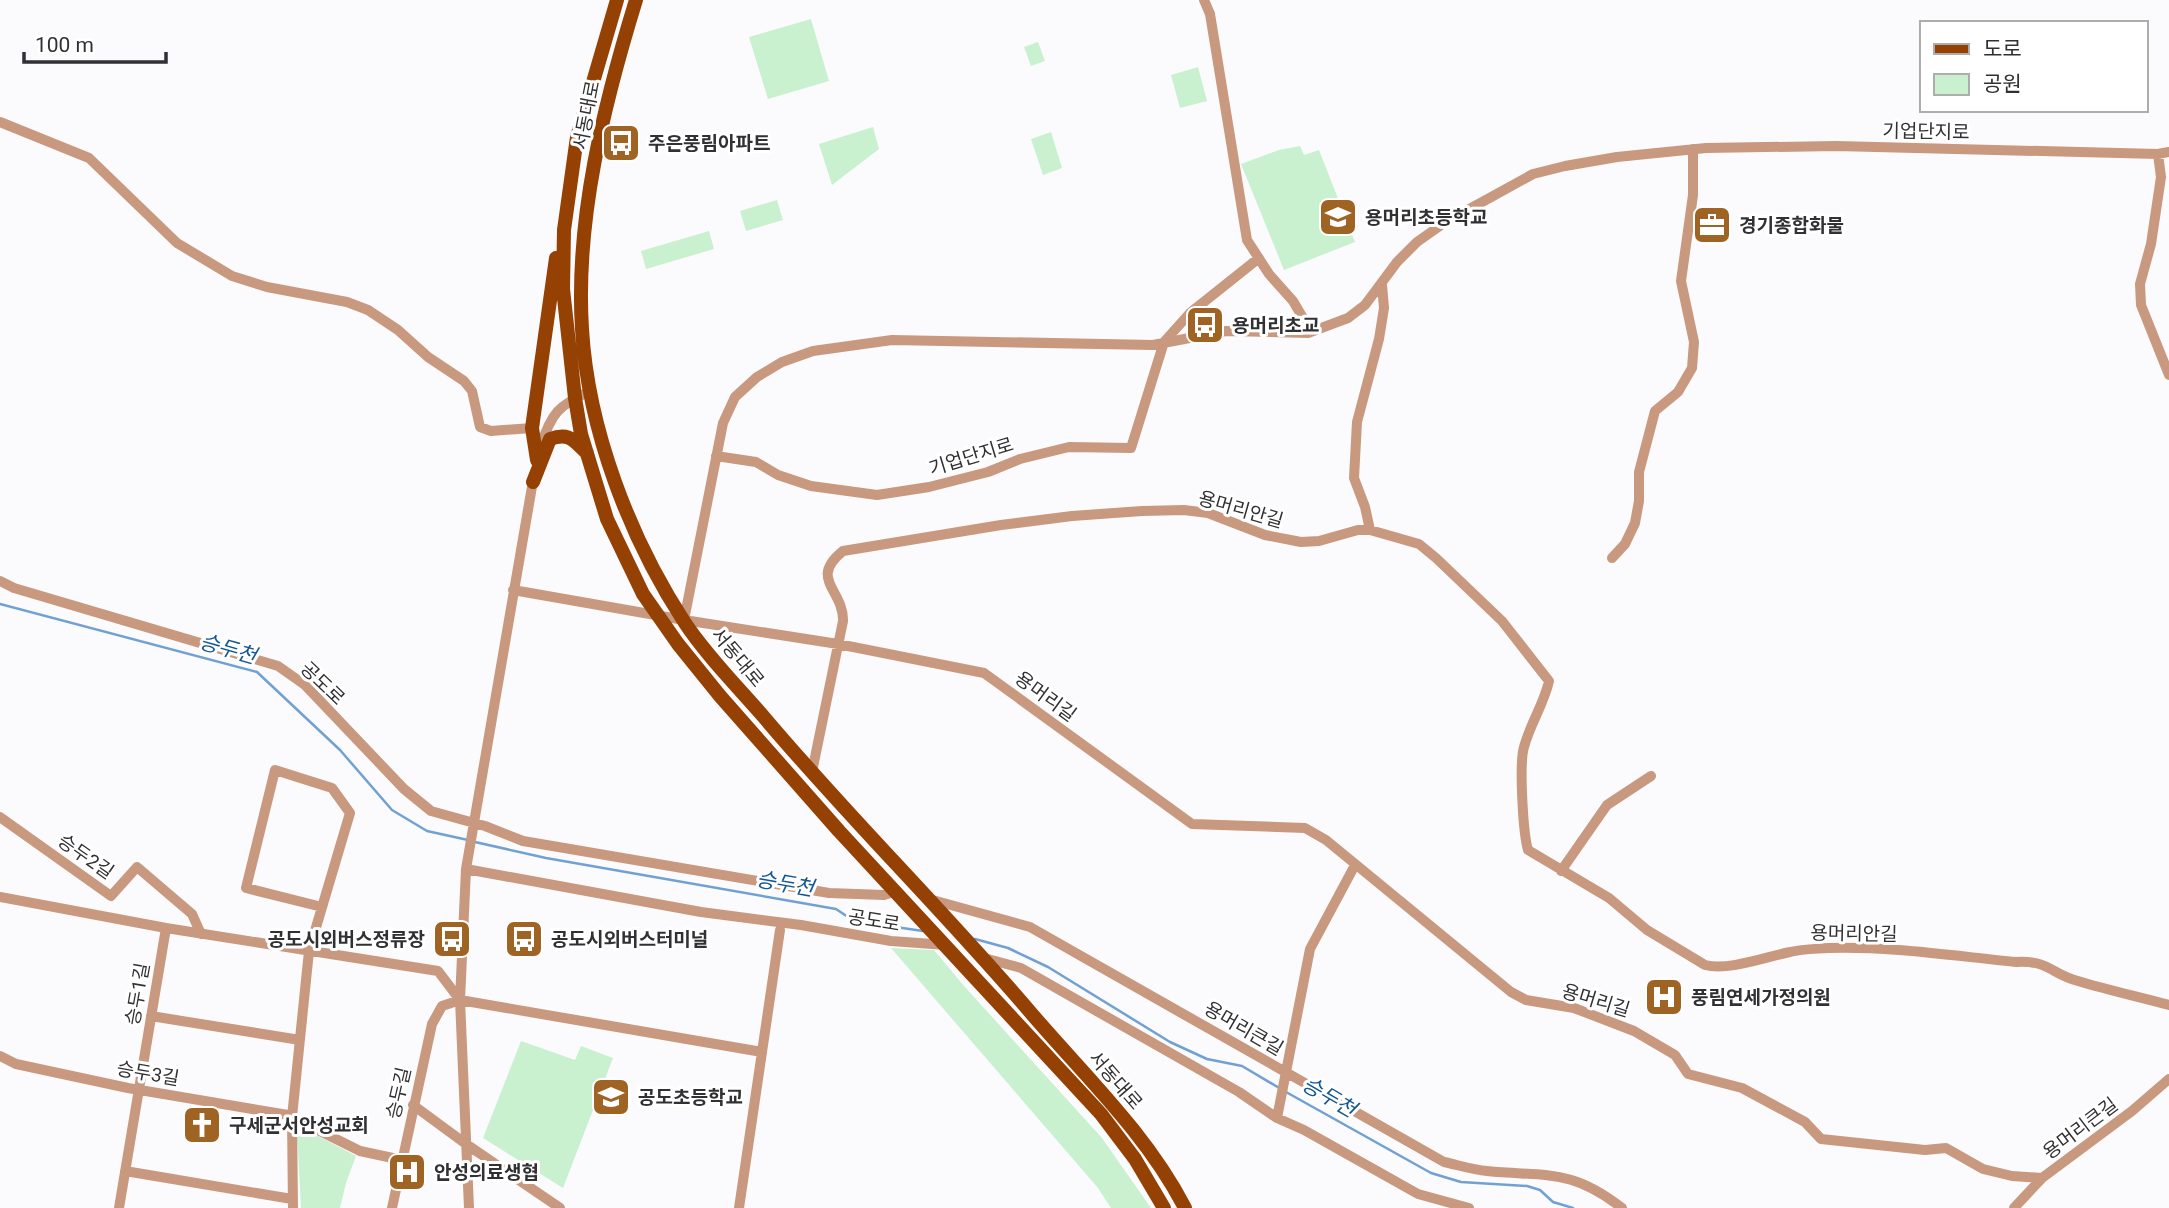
<svg xmlns="http://www.w3.org/2000/svg" width="2169" height="1208" viewBox="0 0 2169 1208" font-family="Roboto,'Noto Sans KR',sans-serif">
  <rect width="100%" height="100%" fill="#fbfbfe"/>
  <path fill="#c9f0cf" d="M811,19L829,81L768,99L749,37Z
    M1038,42L1045,61L1031,66L1024,47Z
    M1198,67L1207,101L1180,108L1171,75Z
    M873,127L879,149L832,185L819,144Z
    M1051,132L1062,168L1043,175L1031,139Z
    M1300,146L1304,155L1319,150L1355,242L1284,270L1241,164L1279,150Z
    M777,200L783,220L746,231L740,211Z
    M709,231L714,249L646,269L641,251Z
    M891,948L934,950L964,986L1102,1138L1151,1208H1111L1098,1188Z
    M521,1041L575,1060L581,1046L613,1058L563,1188L483,1138Z
    M303,1128L356,1156L346,1183L340,1208H301L297,1133Z"/>
  <g fill="none" stroke-linecap="round" stroke-linejoin="round">
    <path stroke="#71a0d3" stroke-width="2.5" d="M0,604L257,672L340,750L392,810L427,831L468,840
      M475,842L546,858L836,909L854,921L923,931
      M975,939L1008,948L1048,967L1170,1042L1207,1059L1242,1066L1281,1089
      M1286,1092L1431,1173L1461,1182L1527,1186L1540,1190L1553,1202L1573,1208"/>
    <path stroke="#c8987f" stroke-width="10" d="M1204,0L1210,14L1247,240L1269,274L1293,301L1303,318L1308,333
      M0,122L89,158L177,243L232,276L267,287L347,302L368,310L398,330L428,357L464,381L472,391L480,427L491,431L532,428
      M2158,154L2161,177L2151,244L2140,284L2141,305L2169,375
      M541,446C551,413 559,405 590,391
      M716,456L756,462L778,475L811,486L877,495L929,487L988,472L1020,459L1069,447L1131,448L1164,342L1190,313L1259,258
      M1370,530L1365,507L1354,478L1357,422L1379,339L1384,308L1382,285
      M1612,558L1625,544L1635,523L1639,501V472L1655,411L1678,392L1692,368L1694,342L1681,281L1693,195V149
      M0,581L14,588L278,666L305,685L404,789L431,811L485,826L523,841L829,893L884,895L897,891
      M513,590L684,620L723,423L735,397L757,377L782,362L813,351L892,340L1153,345L1226,331L1308,333L1348,318L1365,305L1397,262L1417,242L1444,223L1533,174L1565,166L1617,157L1706,148L1836,146L2158,154L2169,152
      M684,620L838,644L984,673L1192,824L1305,828L1326,840L1511,992L1526,1000L1574,1008L1634,1031L1675,1055L1688,1074L1742,1088L1805,1122L1821,1139L1925,1150L1946,1148L1983,1169L2012,1176L2042,1178
      M812,772L843,621C844,590 808,579 843,551L1001,525L1072,516L1142,511L1184,510L1208,513L1265,535L1301,542L1319,541L1358,530H1370L1419,544L1436,558L1502,621L1549,681C1544,704 1530,724 1524,747C1519,763 1523,833 1528,850L1609,898L1647,930L1705,965C1728,971 1766,957 1790,952C1802,949 1815,949 1828,948C1890,946 1954,956 2016,962C2049,960 2051,974 2078,981C2108,990 2139,997 2169,1005
      M0,817L111,896L137,867L192,914L201,934
      M466,869L701,912L801,925L891,941L946,945
      M1561,871L1607,805L1651,776
      M0,897L166,928
      M929,899L1030,927L1444,1162C1458,1165 1473,1170 1487,1171C1547,1177 1571,1168 1622,1208
      M984,958L1021,968L1239,1092L1277,1118L1304,1130L1418,1194L1469,1208
      M151,1016L300,1040
      M0,1056L16,1064L128,1088L288,1115L360,1151L402,1160
      M413,1105L466,1144L560,1208
      M1277,1118L1310,949L1355,865
      M125,1171L292,1199
      M119,1208L166,928L438,971L460,1000
      M293,1208L292,1117L309,951L350,813L332,788L275,770L246,888L322,907
      M392,1208L432,1024L442,1006L460,1000L762,1052
      M469,1208L460,1000L466,869L534,475
      M739,1208L780,930
      M2014,1208L2042,1178L2132,1111L2169,1079"/>
    <path stroke="#944103" stroke-width="14" d="M617,0L577,137L564,230L563,289L575,398L581,434L607,519L643,594L678,644L720,696L839,831L1101,1114L1135,1159L1164,1208
      M636,0C604,104 575,220 582,329C588,430 630,539 685,623C707,656 737,686 763,716C849,818 944,911 1031,1013C1085,1076 1146,1133 1185,1208
      M537,460L532,428L556,258
      M533,482L550,439C569,432 573,440 587,453"/>
  </g>
  <defs>
    <symbol id="bus-square" viewBox="-11 -11 22 22"><rect x="-9" y="-9" width="18" height="18" rx="4" fill="#9f6324" stroke="#fff"/><path d="M-5-6H5V4H4V6H2V4H-2V6H-4V4H-5ZM-3.5-4V0h7V-4ZM-3.5 1.2v1.5H-2V1.2ZM2 1.2v1.5H3.5V1.2Z" fill="#fff"/></symbol>
    <symbol id="school-square" viewBox="-11 -11 22 22"><rect x="-9" y="-9" width="18" height="18" rx="4" fill="#9f6324" stroke="#fff"/><path d="M0-5L7-2L0 1L-7-2ZM-4 1L0 2.5L4 1V4Q0 6-4 4Z" fill="#fff"/></symbol>
    <symbol id="office-square" viewBox="-11 -11 22 22"><rect x="-9" y="-9" width="18" height="18" rx="4" fill="#9f6324" stroke="#fff"/><path d="M-6-3h4V-5.5h4V-3h4V5H-6ZM-1-4.5V-3h2v-1.5ZM-6 0V1H6V0Z" fill="#fff"/></symbol>
    <symbol id="hospital-square" viewBox="-11 -11 22 22"><rect x="-9" y="-9" width="18" height="18" rx="4" fill="#9f6324" stroke="#fff"/><path d="M-5-5h3v3.5h4V-5h3V5h-3V1.5h-4V5h-3Z" fill="#fff"/></symbol>
    <symbol id="church-square" viewBox="-11 -11 22 22"><rect x="-9" y="-9" width="18" height="18" rx="4" fill="#9f6324" stroke="#fff"/><path d="M-1.2-6h2.4v3.5h3.3v2.4h-3.3V6h-2.4V-.1h-3.3v-2.4h3.3Z" fill="#fff"/></symbol>
  </defs>
  <g fill-rule="evenodd">
    <use href="#bus-square" x="599" y="121" width="44" height="44"/>
    <use href="#school-square" x="1316" y="195" width="44" height="44"/>
    <use href="#office-square" x="1690" y="203" width="44" height="44"/>
    <use href="#bus-square" x="1183" y="303" width="44" height="44"/>
    <use href="#bus-square" x="430" y="917" width="44" height="44"/>
    <use href="#bus-square" x="502" y="917" width="44" height="44"/>
    <use href="#hospital-square" x="1642" y="975" width="44" height="44"/>
    <use href="#school-square" x="589" y="1075" width="44" height="44"/>
    <use href="#church-square" x="180" y="1103" width="44" height="44"/>
    <use href="#hospital-square" x="385" y="1150" width="44" height="44"/>
  </g>
  <g text-anchor="middle" stroke-width="6" stroke-linejoin="round" paint-order="stroke">
    <g font-size="19" fill="#313134" stroke="#fff">
      <text transform="translate(586 115) rotate(-79)" y="7">서동대로</text>
      <text transform="translate(1926 131) rotate(1)" y="7">기업단지로</text>
      <text transform="translate(971 456) rotate(-17)" y="7">기업단지로</text>
      <text transform="translate(1241 509) rotate(16)" y="7">용머리안길</text>
      <text transform="translate(738 657) rotate(50)" y="7">서동대로</text>
      <text transform="translate(323 683) rotate(44)" y="7">공도로</text>
      <text transform="translate(1046 696) rotate(36)" y="7">용머리길</text>
      <text transform="translate(86 856) rotate(35)" y="7">승두2길</text>
      <text transform="translate(874 920) rotate(9)" y="7">공도로</text>
      <text transform="translate(1854 933) rotate(1)" y="7">용머리안길</text>
      <text transform="translate(137 994) rotate(-80)" y="7">승두1길</text>
      <text transform="translate(1596 1000) rotate(17)" y="7">용머리길</text>
      <text transform="translate(1244 1028) rotate(30)" y="7">용머리큰길</text>
      <text transform="translate(148 1073) rotate(10)" y="7">승두3길</text>
      <text transform="translate(1116 1080) rotate(49)" y="7">서동대로</text>
      <text transform="translate(398 1093) rotate(-77)" y="7">승두길</text>
      <text transform="translate(2080 1128) rotate(-37)" y="7">용머리큰길</text>
    </g>
    <g font-size="19" font-weight="bold" fill="#313134" stroke="#fff" text-anchor="start">
      <text x="648" y="150">주은풍림아파트</text>
      <text x="1365" y="224">용머리초등학교</text>
      <text x="1739" y="232">경기종합화물</text>
      <text x="1232" y="332">용머리초교</text>
      <text x="425" y="946" text-anchor="end">공도시외버스정류장</text>
      <text x="551" y="946">공도시외버스터미널</text>
      <text x="1691" y="1004">풍림연세가정의원</text>
      <text x="638" y="1104">공도초등학교</text>
      <text x="229" y="1132">구세군서안성교회</text>
      <text x="434" y="1179">안성의료생협</text>
    </g>
    <g font-size="21" font-style="italic" fill="#135796" stroke="#fff">
      <text transform="translate(228 649) rotate(16)" y="7">승두천</text>
      <text transform="translate(785 884) rotate(10)" y="7">승두천</text>
      <text transform="translate(1329 1097) rotate(30)" y="7">승두천</text>
    </g>
  </g>
  <rect x="1920" y="21" width="228" height="91" fill="#ffffff" stroke="#adadae" stroke-width="2"/>
  <rect x="1934" y="44" width="35" height="10" fill="#944103" stroke="#adadae" stroke-width="2"/>
  <text x="1983" y="56" font-size="21" fill="#313134">도로</text>
  <rect x="1934" y="74" width="35" height="21" fill="#c9f0cf" stroke="#adadae" stroke-width="2"/>
  <text x="1983" y="91" font-size="21" fill="#313134">공원</text>
  <path d="M24 52v10h142v-10" fill="none" stroke="#313134" stroke-width="3.5"/>
  <text x="35" y="52" font-size="21" fill="#313134" stroke="#ffffff" stroke-width="5" paint-order="stroke">100 m</text>
</svg>
